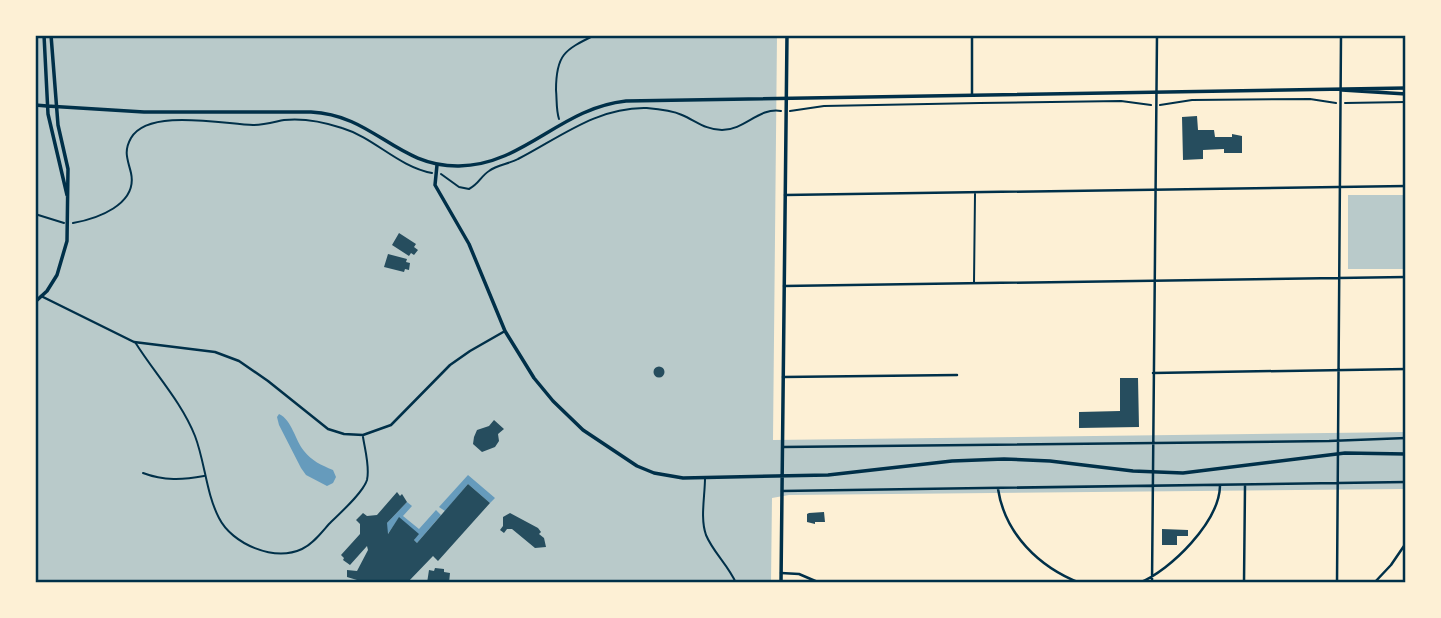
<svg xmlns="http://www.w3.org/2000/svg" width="1441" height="618" viewBox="0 0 1441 618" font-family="Commissioner,sans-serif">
  <rect width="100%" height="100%" fill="#fdf0d5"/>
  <path fill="#b9caca" d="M35,35H777L773,440L1406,432V489L789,495L772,498L771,583H35Z
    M1348,195H1406V269H1348Z"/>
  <path fill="#669bbc" d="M279,414C292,420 295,440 304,451C312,461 321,465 333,470L336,477L333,483L327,486L306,475L301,468L279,425L277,417Z
    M468,475L495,498L490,503L468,484L445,511L439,507Z
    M407,502L412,506L403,516L419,529L436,510L441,515L417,543L414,540L418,534L399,518L387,535V523Z"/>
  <path fill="#264d5e" d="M1197,116L1198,130H1214L1215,137H1232V134L1242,136V153H1224V149L1203,150V159L1183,160L1182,117Z
    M399,233L416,244L414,247L418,250L414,255L411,253L409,256L392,245Z
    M388,254L407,259L406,262L410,263L409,270L405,269L404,272L384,267Z
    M653.5 372a5.5 5.5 0 1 1 11 0a5.5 5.5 0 1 1-11 0Z
    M1120,378H1138L1139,427L1079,428V412L1120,411Z
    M494,420L504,429L498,434L499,441L495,447L482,452L473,444L474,437L477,430L489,426Z
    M468,484L490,503L438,561L433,556L407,583H356L357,580L347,577V570L357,571L368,550L367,546L350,565L343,560L344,558L341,555L360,534V524L356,520L363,513L367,516L377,515L397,492L400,496L402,494L407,502L387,523L388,534L399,517L419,534L414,540L417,543Z
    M824,512L825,522H815V524L807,522V514L809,513Z
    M510,513L538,528L541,532L539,534L544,538L546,547L535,548L512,529H507L504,533L500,530L503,526V517Z
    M1162,529L1188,530V536H1177V545H1162Z
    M435,568L444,569V572L450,573L449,583H427L429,570L434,571Z"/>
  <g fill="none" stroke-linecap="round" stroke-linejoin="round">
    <path stroke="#003049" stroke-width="2" d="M1345,103L1406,102
      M1160,105L1192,100L1310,99L1336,103
      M790,111L824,106L980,103L1121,101L1151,105
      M559,119C556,110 557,100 556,90C556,55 564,50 595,35
      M441,174L459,187L469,189C479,184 481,176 489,171C497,165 509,164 518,159C559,138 597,107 646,108C658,109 671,110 682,115C696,121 706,130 722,130C745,130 759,107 781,111
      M35,214L64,223
      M73,223C96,219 138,205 131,173C128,160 123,152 131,138C148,108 223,124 253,125C264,125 274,122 284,120C303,118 324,122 342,128C375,138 397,166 432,173"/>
    <path stroke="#003049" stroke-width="2" d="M974,283L975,194
      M135,342C155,374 181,401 195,436C205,462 206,493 219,518C232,544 274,562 302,549C313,544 321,533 329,524C339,514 363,493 367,480C370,467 365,450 363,437
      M143,473C164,481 183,480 204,476
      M705,478C705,496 700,518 706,535C713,552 728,565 736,583"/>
    <path stroke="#003049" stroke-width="2.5" d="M972,95V35
      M785,195L1406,186
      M784,286L1406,277
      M41,296L134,342L215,352L239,361L268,381L328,429L344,434L363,435L391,425L450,365L470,351L505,331
      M1153,373L1406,369
      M783,377L957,375
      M783,447L1329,441L1406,438
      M998,489C1005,534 1039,567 1080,583
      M782,491L1406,482
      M781,573L799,574L820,583
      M1139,583C1171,570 1219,522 1220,486
      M1152,583L1157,35
      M1244,583L1245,486
      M1337,583L1341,35
      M1374,583L1391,565L1406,543"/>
    <path stroke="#003049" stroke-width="3.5" d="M35,105L47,106
      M437,165L435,185L469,244L505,331L534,378L553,401L583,430L637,466L654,473L683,478L828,475L952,461L1004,459L1050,461L1133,471L1183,473L1345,453L1406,454
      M781,583L787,35"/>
    <path stroke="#003049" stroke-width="3.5" d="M44,35L48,114L67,195
      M1342,90L1406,94
      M47,106L144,112H311C374,115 397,167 459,166C524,165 560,108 626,101L1406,88
      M35,302L47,291L57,275L67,241L68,169L58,125L51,35"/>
  </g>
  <rect width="1441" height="618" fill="none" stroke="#fdf0d5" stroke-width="74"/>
  <rect x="37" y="37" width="1367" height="544" fill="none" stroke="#003049" stroke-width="2.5"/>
</svg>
